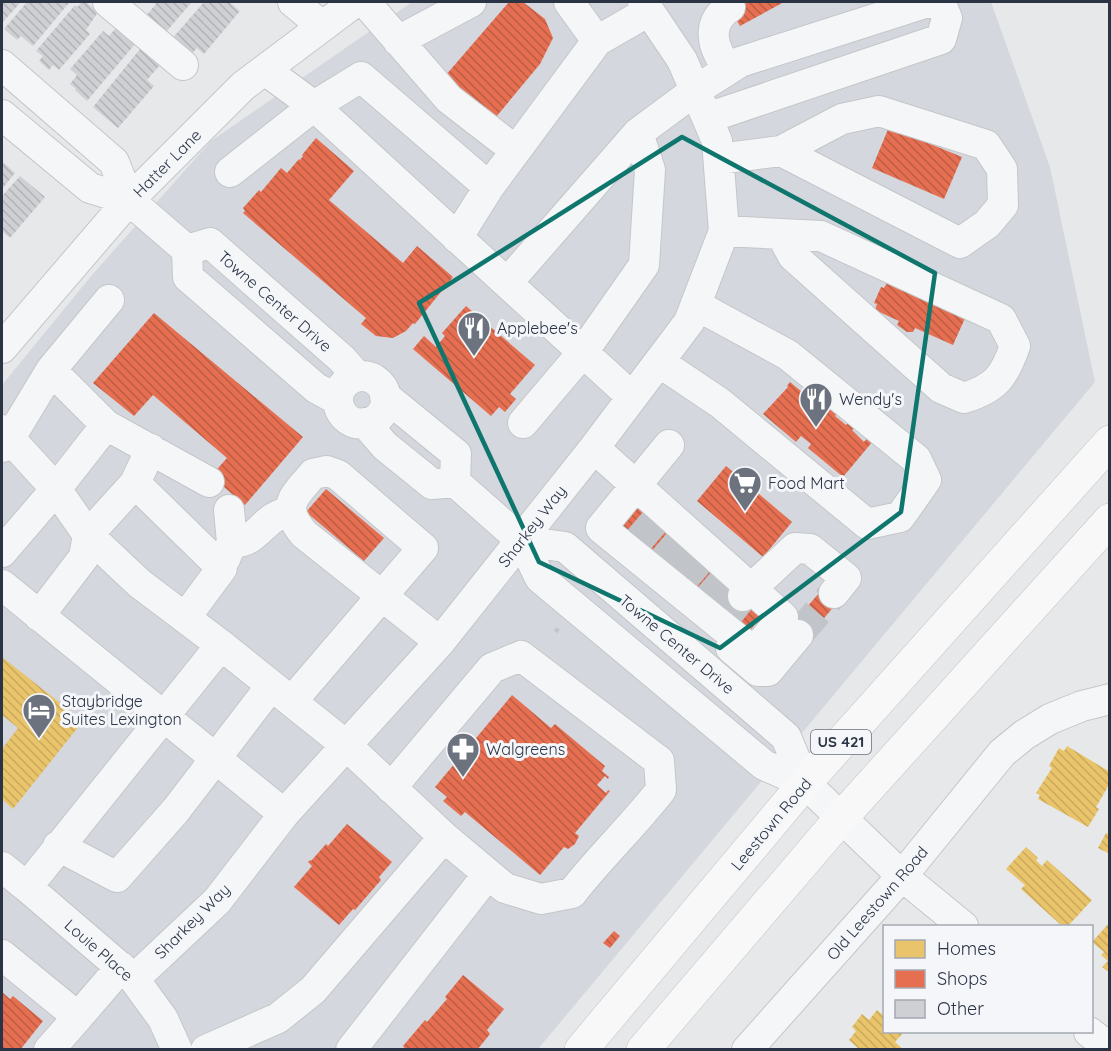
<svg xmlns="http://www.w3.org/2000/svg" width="1111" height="1051" viewBox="0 0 1111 1051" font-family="Quicksand,sans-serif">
  <defs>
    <pattern id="homes-back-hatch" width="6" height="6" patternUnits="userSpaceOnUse" patternTransform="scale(1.5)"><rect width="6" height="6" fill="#e9c46a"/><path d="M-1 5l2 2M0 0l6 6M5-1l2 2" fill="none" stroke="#c8a95d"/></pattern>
    <pattern id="shops-back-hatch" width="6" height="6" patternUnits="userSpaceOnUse" patternTransform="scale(1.5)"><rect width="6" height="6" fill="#e76f51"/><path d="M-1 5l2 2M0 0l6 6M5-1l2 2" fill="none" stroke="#bb5c45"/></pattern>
    <pattern id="building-back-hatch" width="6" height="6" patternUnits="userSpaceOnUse" patternTransform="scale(1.5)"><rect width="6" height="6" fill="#ced0d3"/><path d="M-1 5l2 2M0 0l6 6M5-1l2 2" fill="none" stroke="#b1b3b6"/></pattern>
  </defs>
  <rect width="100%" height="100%" fill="#e6e8ea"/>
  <path fill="#d4d7dd" d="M412,2H991L1050,167L1095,382L538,1049L2,1050V385L92,275L211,141Z"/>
  <path fill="url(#homes-back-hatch)" d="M2,657L83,721L13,809L2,799V749L18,728L2,715Z
    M1067,746L1110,772V783L1096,807L1099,809L1088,827L1038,799L1040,795L1036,793L1052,768L1049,766L1059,748L1064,751Z
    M1106,833L1110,835V854L1098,848Z
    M1026,847L1038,858L1036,860L1042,866L1047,860L1092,900L1068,926H1062L1021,889L1025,885L1006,869Z
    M1110,922V973L1102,967L1108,961L1101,955L1104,952L1092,942Z
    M877,1010L884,1016V1032H904L895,1042L904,1050H860L849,1040L856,1031L852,1027L862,1014L869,1020Z"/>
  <path fill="url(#shops-back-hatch)" d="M509,2H523L545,19L553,38L540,64L496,117L445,76Z
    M726,2H784L740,26Z
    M889,127L962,157L944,199L872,168Z
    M316,138L354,171L329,200L403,263L417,246L453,277L415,324L413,323L406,331L393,338L376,336L361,324L366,318L243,213L245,211L243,208L259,190L261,192L281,168L287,173L299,159L300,160L303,156L302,155Z
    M888,281L966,316L953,345L915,328L913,332H907L897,325L899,321L875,310L877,304L874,303L881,287L884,288Z
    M466,306L535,365L510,394L516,399L505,412L499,407L491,416L413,349L424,336L436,347L445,336L442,333Z
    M154,313L303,437L245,505L211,476L227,458L153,395L134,416L93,383Z
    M790,382L808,397L810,394L823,406L827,402L838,412L835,416L846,425L850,421L856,426L852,430L864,442L868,437L873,441L843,477L808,448L811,444L801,436L796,442L763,414L788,387L787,386Z
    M726,466L792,522L763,557L697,501Z
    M326,489L384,538L364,561L306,512Z
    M635,504L764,614L745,636L617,525Z
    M825,586L840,599L805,641L789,628Z
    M512,695L551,728L555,724L605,766L602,771L609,777L608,779L605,776L597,785L606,793L608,790L610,791L575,833L579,836L575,844L568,849L564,847L540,875L465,812L461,816L443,801L447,797L435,787Z
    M347,824L392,862L379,877L381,880L355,910L353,909L339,925L294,887L312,866L308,862L310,860L311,861L326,844L328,846Z
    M614,931L620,936L610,948L603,943Z
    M463,975L504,1009L487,1030L490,1034L477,1050H406L403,1046L425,1020L427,1022L447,999L445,997Z
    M2,992L10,999L13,996L43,1021L20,1050H2Z"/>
  <path fill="url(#building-back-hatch)" d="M2,2H21L2,23Z
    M27,2H67L69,3L33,46L21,36L17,40L4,29Z
    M82,2H86L98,12L86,30L90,34L59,70L53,65L49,70L39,61L43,56L36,51L75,5L77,7Z
    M154,2H192L165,33L145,17L156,4Z
    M204,2H229L240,11L204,54L197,48L189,57L170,41Z
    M117,27L136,43L87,101L75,90L76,89L70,84L77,75L70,69L103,31L109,36Z
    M140,49L160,65L147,80L154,86L118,128L93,107Z
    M2,161L15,173L2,189Z
    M20,176L45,197L10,238L3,232L2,233V196Z"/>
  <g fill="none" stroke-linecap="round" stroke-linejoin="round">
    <path stroke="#c1c4c9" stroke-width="30" stroke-dasharray="30 15" stroke-linecap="butt" d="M637,542L655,521
      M661,563L679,542
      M682,581L700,560
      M705,602L724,580
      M725,618L743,596
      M798,635L834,593"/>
    <defs>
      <path id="minor" d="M108,2L183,65
        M293,2L322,26
        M365,2L449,99L515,150
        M569,2L597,41
        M398,41L471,2
        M2,65L114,162L129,200
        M729,69C712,49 705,23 730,7
        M2,115L90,188L129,200L187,250L188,277L316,388L338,400
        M707,118L941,39L947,18L940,2
        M719,159L781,151L842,119L879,111L986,145L1002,169L1003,205L987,224L960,243L781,151
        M230,172L314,106L265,70
        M489,187L597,41L649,11
        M724,231L821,236L1001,319L1015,346C1004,377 996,388 964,398L941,388L793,256L781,234
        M457,238L489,187L361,77L314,106L507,283
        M187,250L210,243L342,359L357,376
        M2,348L129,200L243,86L355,2
        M659,362L720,403L867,524L900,517L926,480L916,459L788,355L696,305
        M338 400a24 24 0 1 1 48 0a24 24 0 1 1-48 0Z
        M385,396L456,454L455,482
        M632,397L507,283L638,133L696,90L740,62L928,2
        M365,423L385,446L432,484L455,482L522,541L540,578L764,765L805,783L786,737L565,547L522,541
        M523,423L583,352L644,265L650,170L638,133
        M106,425L209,482
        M2,430L56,489L88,535L139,583L221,645L347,746L444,837L505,888L541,899L572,893C600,857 633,826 661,790L659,761L521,656L492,668L391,788
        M2,447L10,438L51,370L109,300
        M594,448C657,505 720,561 783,617L754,652L601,528L669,445
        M135,483L222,568L185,618
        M232,542C251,544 258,529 272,519C277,515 284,513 290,511
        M2,552L56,489L106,425L51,370
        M225,559L232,542L229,510
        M2,585L284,814
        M743,596L795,548L810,549L846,578L834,593
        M39,616L84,557L88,535L135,483L151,449
        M731,648L758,671H768L798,635
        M292,701L423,548L338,475L327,471L313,474C293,498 280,505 304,534L440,642
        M805,783L902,876L963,926
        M58,846L117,877L176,810L271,686
        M2,867L27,887L134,979L163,1019L177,1050
        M27,887L221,645
        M2,955L78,1017L121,967
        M134,979L217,901L284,814L440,642L594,448L689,322L724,231L717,141L682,60L643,2
        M1089,1032L1110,1048
        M49,1050L78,1017
        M206,1050L278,1018L313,990L444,837
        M351,1050L488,874
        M747,1050L902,876L1002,753L1024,735L1050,719L1082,706L1110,699"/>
      <path id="major" d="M581,1050L805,783L1110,442
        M643,1050L841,818L1110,520"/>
    </defs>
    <use href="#minor" stroke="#c4c6c8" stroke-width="32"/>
    <use href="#major" stroke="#c2c5c8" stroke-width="34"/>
    <path stroke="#c5c6ca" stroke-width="4" stroke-dasharray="4.5 4.5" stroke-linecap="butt" d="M555,629L561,633"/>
    <use href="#minor" stroke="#f5f6f7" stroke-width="30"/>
    <use href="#major" stroke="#f8f8f8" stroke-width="33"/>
  </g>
  <path fill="none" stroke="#0f766e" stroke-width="4.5" stroke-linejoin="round" d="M682,137L935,273L901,512L720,648L539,562L419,303Z"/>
  <defs>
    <symbol id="restaurant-pin" viewBox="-11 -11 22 30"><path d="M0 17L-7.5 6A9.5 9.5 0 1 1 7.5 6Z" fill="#6c737f" stroke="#f4f6f9"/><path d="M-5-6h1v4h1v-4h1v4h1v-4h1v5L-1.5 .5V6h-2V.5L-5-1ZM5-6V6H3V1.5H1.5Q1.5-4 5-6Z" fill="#fff"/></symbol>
    <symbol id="supermarket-pin" viewBox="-11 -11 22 30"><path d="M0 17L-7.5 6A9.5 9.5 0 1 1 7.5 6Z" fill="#6c737f" stroke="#f4f6f9"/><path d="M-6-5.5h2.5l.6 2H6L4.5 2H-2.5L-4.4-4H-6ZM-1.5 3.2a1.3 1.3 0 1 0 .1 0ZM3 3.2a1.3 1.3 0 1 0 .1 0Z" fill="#fff"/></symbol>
    <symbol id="hotel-pin" viewBox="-11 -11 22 30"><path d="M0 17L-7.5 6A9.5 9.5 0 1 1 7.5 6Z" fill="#6c737f" stroke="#f4f6f9"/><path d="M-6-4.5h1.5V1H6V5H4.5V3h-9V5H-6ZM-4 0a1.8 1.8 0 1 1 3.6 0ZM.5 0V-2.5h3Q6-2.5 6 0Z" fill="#fff"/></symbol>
    <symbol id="pharmacy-pin" viewBox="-11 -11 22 30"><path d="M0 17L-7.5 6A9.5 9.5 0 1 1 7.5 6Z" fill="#6c737f" stroke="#f4f6f9"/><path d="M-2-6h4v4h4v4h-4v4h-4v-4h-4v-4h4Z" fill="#fff"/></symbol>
  </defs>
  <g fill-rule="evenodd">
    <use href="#restaurant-pin" x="455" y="309" width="38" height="52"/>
    <use href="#restaurant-pin" x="797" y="380" width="38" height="52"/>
    <use href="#supermarket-pin" x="726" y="464" width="38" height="52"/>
    <use href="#hotel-pin" x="20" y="691" width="38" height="52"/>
    <use href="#pharmacy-pin" x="444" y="730" width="38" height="52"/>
  </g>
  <g text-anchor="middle" stroke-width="6" stroke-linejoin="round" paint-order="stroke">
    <rect fill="#f4f6f9" stroke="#676e7b" stroke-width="1.5" x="811" y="730" width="60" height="24" rx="4.5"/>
    <g font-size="15" font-weight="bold" fill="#2b3445">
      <text x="841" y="747">US 421</text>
    </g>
    <g font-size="16" fill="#2b3445" stroke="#f4f6f9">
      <text transform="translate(167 163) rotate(-45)" y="6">Hatter Lane</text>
      <text transform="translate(275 301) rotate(41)" y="6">Towne Center Drive</text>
      <text transform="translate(532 526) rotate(-52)" y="6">Sharkey Way</text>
      <text transform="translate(677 644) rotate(40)" y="6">Towne Center Drive</text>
      <text transform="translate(771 824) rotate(-50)" y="6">Leestown Road</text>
      <text transform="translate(877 903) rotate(-49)" y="6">Old Leestown Road</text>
      <text transform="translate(192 921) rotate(-45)" y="6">Sharkey Way</text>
      <text transform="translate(99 950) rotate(41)" y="6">Louie Place</text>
    </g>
    <g font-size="16" fill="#2b3445" stroke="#f4f6f9" text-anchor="start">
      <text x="497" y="334">Applebee's</text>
      <text x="839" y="405">Wendy's</text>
      <text x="768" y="489">Food Mart</text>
      <text x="62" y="707">Staybridge<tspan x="62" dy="18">Suites Lexington</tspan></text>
      <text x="486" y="755">Walgreens</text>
    </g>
  </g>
  <rect width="1111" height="1051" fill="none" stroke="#2b3445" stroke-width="6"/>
  <rect x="883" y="925" width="210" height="108" fill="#f4f6f9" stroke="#a4a8b1" stroke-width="1.5"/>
  <rect x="895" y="940" width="30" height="18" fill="#e9c46a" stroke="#a4a8b1" stroke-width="1.5"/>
  <text x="937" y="955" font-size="18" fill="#2b3445">Homes</text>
  <rect x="895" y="970" width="30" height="18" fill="#e76f51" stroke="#a4a8b1" stroke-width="1.5"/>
  <text x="937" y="985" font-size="18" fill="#2b3445">Shops</text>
  <rect x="895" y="1000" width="30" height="18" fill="#ced0d3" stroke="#a4a8b1" stroke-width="1.5"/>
  <text x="937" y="1015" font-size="18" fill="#2b3445">Other</text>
</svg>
